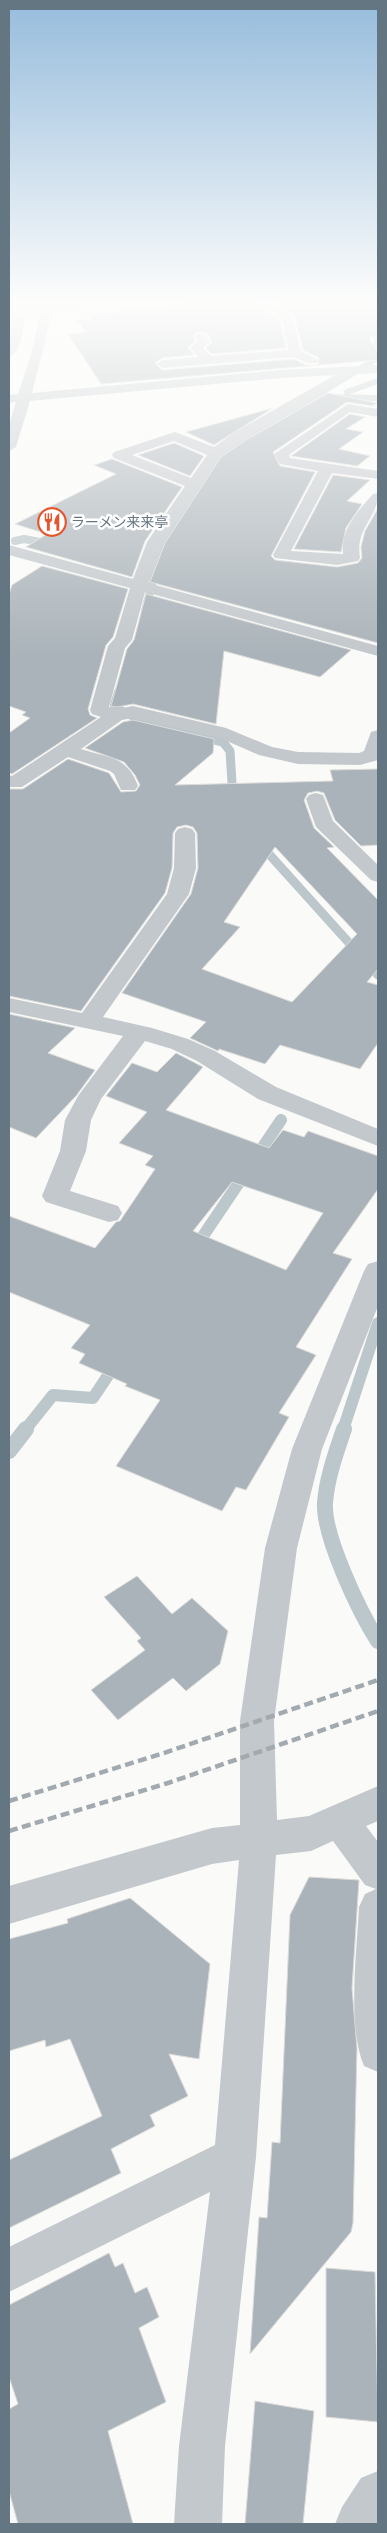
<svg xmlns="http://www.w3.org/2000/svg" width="387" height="2533" viewBox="0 0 387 2533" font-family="Roboto,'Noto Sans JP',sans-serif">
  <rect width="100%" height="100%" fill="#fafaf8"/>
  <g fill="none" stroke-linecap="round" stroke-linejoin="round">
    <path stroke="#bbc7cb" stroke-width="6" d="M347,392L378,381
      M328,397L378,398
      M196,494L228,450L376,359L377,338L370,321"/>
    <path stroke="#bbc7cb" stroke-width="8" d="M15,541L24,539L51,544
      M145,611L159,557L168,534L197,493
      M118,692L114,705C139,725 173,730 203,737"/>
    <path stroke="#bbc7cb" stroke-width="9" d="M198,736L223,742L230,751L233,799
      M259,843L378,975"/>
    <path stroke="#bbc7cb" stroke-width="12" d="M195,1248L281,1120
      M25,1430L53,1395L93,1398L117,1362
      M343,1430L378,1323"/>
    <path stroke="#bbc7cb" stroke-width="16" d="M344,1429C336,1453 327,1477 325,1503C323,1536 360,1613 378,1641
      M9,1451L26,1429"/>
  </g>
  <path fill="#aab3b9" stroke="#dcdcda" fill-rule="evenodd" d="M201,301H256L280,321L286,348L212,354L206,348L212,342L207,333L197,332L193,336L195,341L188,347L194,355L162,358L155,363L162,370L294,359L306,365H318L319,358L303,350L294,315L276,301H378V336L369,338L378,353V360L101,384L68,334L86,332L77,320L92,319L89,315Z
    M328,393L377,403L372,406L347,402L273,452L280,466L315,472L271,556L275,560L337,567L358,563L362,558L361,547L365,531L378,508V643L150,582L165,543L221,457L246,440Z
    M273,408L214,445L186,432Z
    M350,414L365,417L346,429L363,432L339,449L370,456L357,466L291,456Z
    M174,443L204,456L190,476L138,455Z
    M112,459L182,487L145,541L132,577L26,547L47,534L15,524L116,474L94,465Z
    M333,475L370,480L347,501L362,504L346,528L341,552L294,549Z
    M42,566L128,589L113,637L106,645L88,709L90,715L97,718L12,774L9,773V733L30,718L22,715L26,712L9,706V594L12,585Z
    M146,594L351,650L320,677L224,651L216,724L133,704L117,707L111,706L127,649L134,640Z
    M133,720L214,739L213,753L175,785L333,781L330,770L378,769V845L361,846L335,820L324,793L317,791L308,793L304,800L314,828L334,847L327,848L378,900V969L367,982L378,985V1043L360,1069L280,1045L265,1064L219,1049L218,1051L190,1038L206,1022L122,993L191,894L198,868L197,833L193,827L186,825L177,827L173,833L172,868L165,893L81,1011L9,996V789H23L68,759L109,773L121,792L136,791L140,785L135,775L124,762L85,748L123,722ZM275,847L357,934L292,1002L202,969L240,927L224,922Z
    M9,1014L75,1028L48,1053L95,1070L76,1096L36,1138L9,1127Z
    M176,1053L203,1067L166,1110L269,1148L283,1130L304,1137L308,1131L378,1156V1189L333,1253L352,1259L296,1347L316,1355L279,1413L289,1417L246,1490L236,1487L222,1511L116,1466L160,1400L125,1386L127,1384L79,1363L85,1354L71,1348L90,1325L9,1292V1216L95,1248L116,1222L120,1221L155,1169L145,1165L153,1156L119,1143L147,1112L106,1096L132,1063L157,1072ZM232,1182L323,1213L286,1270L193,1231Z
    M137,1576L172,1614L192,1598L228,1631L220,1664L186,1691L173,1678L118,1720L91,1690L145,1650L137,1641L141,1638L104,1597Z
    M309,1877L359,1880L352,1988L357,2048L353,2223L351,2232L250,2354L259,2217L267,2218L272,2142L280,2143L290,1915Z
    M130,1898L210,1964L199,2059L169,2054L188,2096L150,2115L155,2126L111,2149L121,2173L9,2228V2160L102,2116L70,2039L46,2047L45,2040L9,2051V1939L68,1923L67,1919Z
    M109,2253L115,2267L123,2263L135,2293L147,2287L159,2317L139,2328L166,2402L108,2431L133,2524H18L9,2491V2409L18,2404L9,2377V2305Z
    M326,2268L375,2272L378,2422L326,2417Z
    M255,2401L314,2411L303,2524H245Z"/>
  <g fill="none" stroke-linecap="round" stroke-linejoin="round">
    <path fill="#c3c8cc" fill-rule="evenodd" d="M13,301H25C25,314 24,353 9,357Z
      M43,301H55L32,393L281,370L378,365V373L355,374L245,438L220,456L163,542L148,583L378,646V656L145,592L132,640L125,648L109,707L117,709L133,706L226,728L272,747L298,752L359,753L364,751L371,732L378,730V760L360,765L298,764L259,755L220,738L133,718L122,720L81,749C109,758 127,756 138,786L135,790H121L114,774L110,771L68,757L22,787H9V775L12,776L101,717L92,714L90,710L108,646L115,638L130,588L9,555V545L133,579L147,542L185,486L114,458L112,455L114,452L175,432L214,447L235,432L335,375L281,378L30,401L16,447L9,451V425L16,402L9,403V395L18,394L31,355ZM174,441L207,455L191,478L132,455Z
      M258,301H272L292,315L301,351L318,360L317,363H307L294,357L163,368L157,364L163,360L198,357L190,347L197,341L195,337L197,334H205L210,342L203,348L211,356L288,350L282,320Z
      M348,404L378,409V417L350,412L289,455L290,458L378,471V479L332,473L291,551L343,554C340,530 358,511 373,494L378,493C378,519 355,527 360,558L358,561L337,565L275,558L273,555L318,471L280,464L274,454Z
      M316,793L323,795L333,821L378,865V882L371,880L316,827L306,799L309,795Z
      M185,827L192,829L195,833L196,868L189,894L103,1017L152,1028L188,1039L215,1051L276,1087L378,1129V1146L258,1099L197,1061L172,1049L145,1041L101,1099L91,1120L86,1151L70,1191L118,1206L122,1213L118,1220L109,1222L46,1202L42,1196L60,1151L65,1120L78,1096L123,1036L9,1012V998L82,1013L167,894L174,868L175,833L178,829Z
      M378,1261V1306L322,1449L297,1548L274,1721L277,1820L309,1816L378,1786V1821L366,1826L378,1842V2072L364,2066C347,2026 357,1951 359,1907L365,1894L376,1889L365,1885L333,1841L311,1851L276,1855L256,2157L225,2446L222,2524H174L179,2446L210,2192L9,2292V2247L215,2145L239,1860L212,1864L9,1924V1886L212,1828L240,1825V1721L265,1548L292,1449L364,1271L368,1264Z
      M378,2471V2524H335L342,2507L361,2478Z"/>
    <path fill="#d6dbdf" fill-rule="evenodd" d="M76,301H116L110,305L9,317V309Z"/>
    <path stroke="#a2aab0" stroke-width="4.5" stroke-dasharray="9 4.5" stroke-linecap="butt" d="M9,1801L161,1754L378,1680
      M9,1831L168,1783L378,1711"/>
  </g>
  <linearGradient id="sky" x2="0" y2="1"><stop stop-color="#96bcdc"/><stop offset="0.46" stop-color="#fdfdfc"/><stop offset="1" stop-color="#fdfdfc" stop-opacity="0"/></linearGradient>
  <rect width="387" height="656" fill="url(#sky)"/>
  <defs>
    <symbol id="restaurant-ring" viewBox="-11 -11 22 22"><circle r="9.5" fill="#fff" stroke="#e4572e" stroke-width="1.5"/><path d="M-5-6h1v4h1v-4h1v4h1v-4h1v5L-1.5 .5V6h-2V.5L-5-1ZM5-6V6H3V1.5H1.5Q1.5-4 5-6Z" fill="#e4572e"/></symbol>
  </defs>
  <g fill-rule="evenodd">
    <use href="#restaurant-ring" x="36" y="506" width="32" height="32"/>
  </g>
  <g text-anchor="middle" stroke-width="5" stroke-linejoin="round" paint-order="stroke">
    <g font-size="14" fill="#657683" stroke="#fff" text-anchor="start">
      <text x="71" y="527">ラーメン来来亭</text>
    </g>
  </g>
  <rect width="387" height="2533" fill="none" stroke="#657683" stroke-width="20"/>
</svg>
